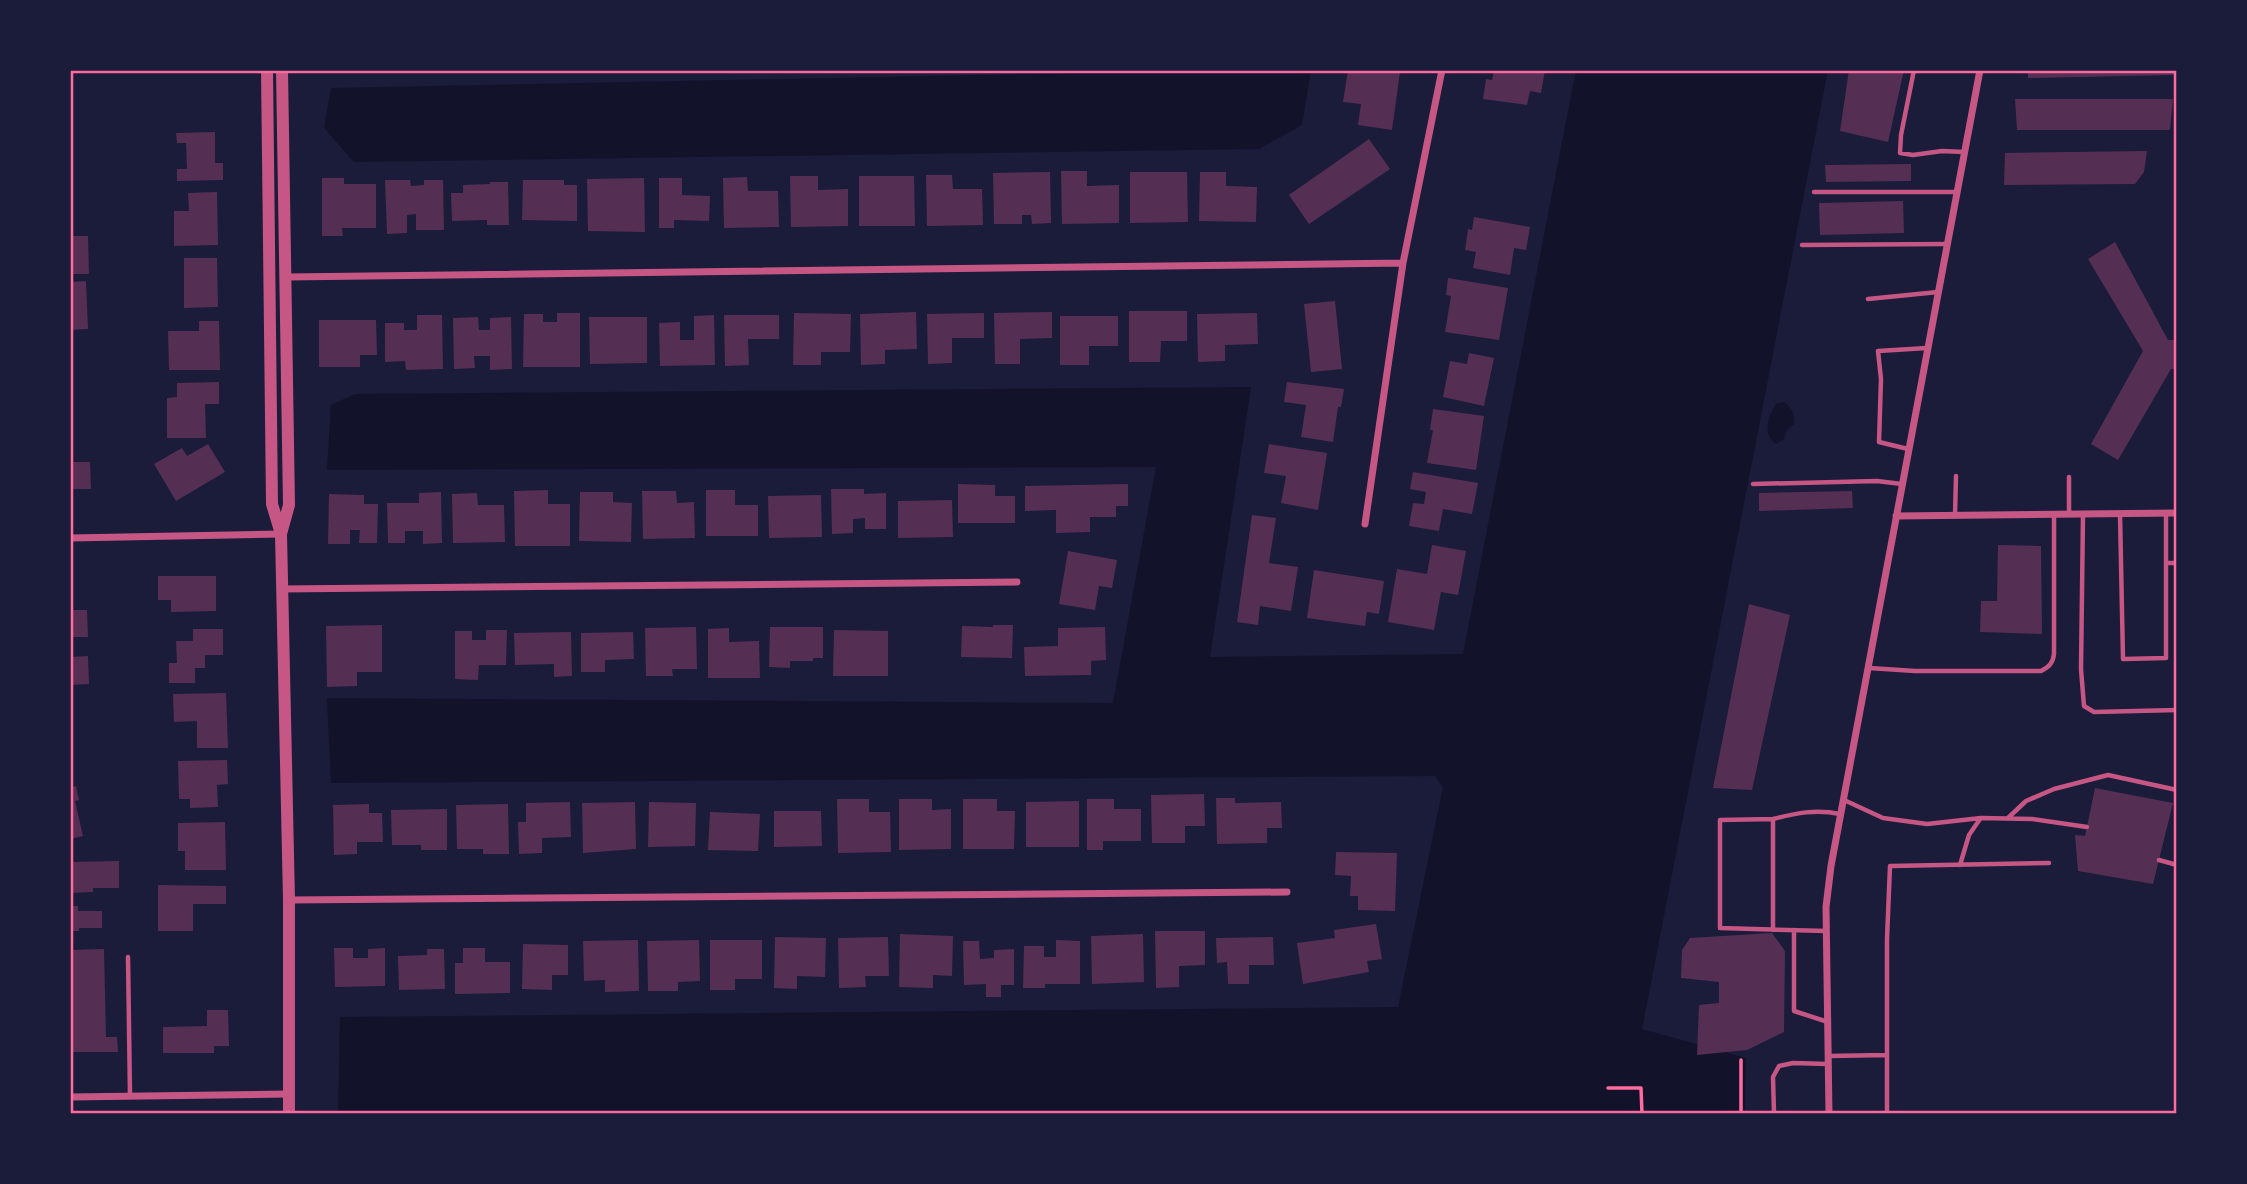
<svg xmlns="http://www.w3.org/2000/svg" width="2247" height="1184" viewBox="0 0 2247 1184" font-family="'Varela Round',sans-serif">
  <rect width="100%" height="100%" fill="#1b1b3a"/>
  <path fill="#12122b" d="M1234,70H1311L1302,125L1259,149L354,162L324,128L331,88Z
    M1576,70H1828L1642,1029L1746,1058L1745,1114H338L340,1017L1398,1007L1443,787L1435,776L331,783L327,698L1113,703L1156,467L327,470L331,405L355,394L1251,387L1210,657L1463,654Z
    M1784,402C1791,407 1796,416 1794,424L1787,430L1784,439L1776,444C1762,434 1768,417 1776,404Z"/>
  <path fill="#542f53" d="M1348,70L1400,72L1392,130L1358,125L1361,104L1343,102Z
    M1494,70H1545L1541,93L1530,91L1527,105L1483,99L1486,79L1492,80Z
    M1849,70H1904L1888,142L1840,131Z
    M2028,70H2176L2177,75L2028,78Z
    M2015,99H2173L2170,130H2017Z
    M215,132V163H223V180L177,181V169H187L186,143H177L176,133Z
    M1369,139L1390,169L1309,224L1289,195Z
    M2147,151L2144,172L2135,184L2004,185L2005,153Z
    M1911,164V181L1826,182L1825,165Z
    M1061,171H1087V186L1119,185V223L1062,224Z
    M1050,172L1051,223L1032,224L1031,215H1022V224H994L993,173Z
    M1130,172H1187L1188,222L1130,223Z
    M1200,172H1226V186L1257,187L1256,222L1199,221Z
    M926,175H952L953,189H982L983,225L927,226Z
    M790,176H818V190L848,189V226L791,227Z
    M859,176H914L915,226H859Z
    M747,177L748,191H778L779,227L724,228L723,178Z
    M322,178H344V184H376V228H342L343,236H322Z
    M644,178L645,232L588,231L587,179Z
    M659,178H682V195L710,196L709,221L674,220V228H659Z
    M385,180H410L411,186L424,185V180H443L444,230H416V214L407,215V233L387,234Z
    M523,180H564V185H577V221L522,220Z
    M490,182H508L509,225H487V220L452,221L451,193H463V185L490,184Z
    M217,192L218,245L174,246V211H189L188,193Z
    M1903,201L1904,233L1820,235L1819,203Z
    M1474,217L1530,227L1526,250L1514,248L1510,275L1473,268L1476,252L1465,250L1468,229L1472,230Z
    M70,236H88L89,274H70Z
    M2115,242L2168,340H2177V369H2171L2118,460L2091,444L2143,351L2088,259Z
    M184,258H217L218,307L184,308Z
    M1448,278L1508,288L1499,340L1445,332L1451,296L1446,295Z
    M86,281L88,329L70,330V282Z
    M1335,301L1342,369L1311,372L1304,304Z
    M1129,311H1187V341H1161L1160,362H1129Z
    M916,312L917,349L885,350V364L861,365L860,314Z
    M1052,312V338L1020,339V364H995L994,313Z
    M557,313H580V367H523L524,314H543V322H557Z
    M794,313L851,314L850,352H821V365H793Z
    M984,313V338H952V363L928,364L927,314Z
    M1257,313L1258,344L1225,345V361L1198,362L1197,314Z
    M417,315H442L443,369L406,370L405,361L385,362V323H404V330H417Z
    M714,315L715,365L660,366L659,323L680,322V340H694V316Z
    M724,315H779V339H748L749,365L725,366Z
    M1060,316H1118V346H1089V365H1060Z
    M478,317L479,330H490V318L511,317L512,369L490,370V356H474L475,368L454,369L453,318Z
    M589,317H647V363L590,364Z
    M319,320H376L377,355H360V367H319Z
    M199,321H219L220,370H169L168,331H199Z
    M1469,353L1494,358L1484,406L1443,397L1450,361L1467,364Z
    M219,382V404H205L206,438H167V398L177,397V383Z
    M1287,382L1344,389L1341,407H1338L1333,442L1301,437L1306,405L1284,402Z
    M1433,409L1484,416L1476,470L1427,463L1433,430H1430Z
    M208,444L225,472L176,501L154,464L182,448L187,456Z
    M1269,444L1327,453L1318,510L1281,503L1286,476L1264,473Z
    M73,453V462H90L91,489H70V454Z
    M1413,472L1478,483L1472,514L1443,509L1439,531L1409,526L1413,503L1424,504L1426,492L1410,489Z
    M958,484L995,485V496H1015V523H958Z
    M1128,484V506H1116V517H1090V532L1056,533V510L1025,511V486Z
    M831,489H864V494L886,493V529H865V518L853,519V533L832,534Z
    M548,490V504H570V546H515L514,491Z
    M706,490H735V505H758V536H706Z
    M642,491H676L677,503L694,502L695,538L643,539Z
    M1852,491L1853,508L1759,511V493Z
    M441,492L442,543L423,544V531H405V543H388L387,503H419V493Z
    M580,492H613V502L632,503L631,542L579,541Z
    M477,493L478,505H504L505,542L453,543L452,494Z
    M329,494L364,495V504H378L377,543H359L360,530H350V544H328Z
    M821,495L822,537L769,538L768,496Z
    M952,500L953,537L898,538V501Z
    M1252,515L1276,518L1269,563L1298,567L1291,611L1260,606L1258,625L1237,622Z
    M1432,545L1466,551L1458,595L1441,592L1434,630L1388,622L1397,569L1427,574Z
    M1998,545L2041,546L2042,634L1980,632L1981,601H1997Z
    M1068,551L1117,560L1112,588L1099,586L1095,610L1059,604Z
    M1314,570L1384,581L1379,614L1367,612L1365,626L1307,618Z
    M158,576H216V611L171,612V600H158Z
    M1749,604L1790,615L1752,790L1713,788Z
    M70,610H87L88,637H70Z
    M382,625V672H357V686L327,687L326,626Z
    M993,625H1013L1012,658L961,657L962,626L993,627Z
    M696,627L697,669H672L673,676H646L645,628Z
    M770,627H823V658H813V661H790V668L769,667Z
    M1105,627L1106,660L1091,661V675L1025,676L1024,647L1058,646V628Z
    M729,628V642L759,641L760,678H708V629Z
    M193,629H223V655H205V668H195V683H169V663H177L176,641H193Z
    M486,630H507L506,665H479L478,680L455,679V631H472V640H486Z
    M834,630L888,631V676H833Z
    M571,632L572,676L554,677V664L515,665L514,633Z
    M633,632L634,659L605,660V672H581V633Z
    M88,656L89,684L70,685V657Z
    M226,693L228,748H197V721L174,722L173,694Z
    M227,760L228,784L217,785L218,807L190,808V799H179L178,761Z
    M76,786L79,800L75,801L83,836L70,839V788Z
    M2095,788L2173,803L2153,884L2078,871L2075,835L2085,836Z
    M1204,794L1205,826H1185V843H1152L1151,795Z
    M1216,798H1235V803L1281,802L1282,828H1267V843L1217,844Z
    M837,799H869V812H890L891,852L838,853Z
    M899,799H932V810L951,809V849L899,850Z
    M963,799H997V811H1015L1014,849H963Z
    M1087,799H1114V809H1141V841H1103V850H1087Z
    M1079,801V847H1026V802Z
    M570,802L571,837L542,838V853L519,854L518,822H526V803Z
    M635,802L636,849L583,853L582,803Z
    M649,802L696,803L695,846L648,847Z
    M369,804V813H382L383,842H357V854L334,855L333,805Z
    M508,804L509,854H483V849H457L456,805Z
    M447,809V850H421V845H392L391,810Z
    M774,811H821L822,846L774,847Z
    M710,812L760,814L758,851L708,850Z
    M225,822L226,870H185V851H178V823Z
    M1336,852L1397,853L1395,911L1358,910V896H1350L1351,876L1335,875Z
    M119,861V888H93V892L70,893V862Z
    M158,885L226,886V904H193V931H158Z
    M70,906H78V911H102V928H79V931H70Z
    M1376,924L1382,959L1367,961L1369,972L1303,984L1297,943L1335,938L1334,930Z
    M1155,931H1205V965L1179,966V987L1156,988Z
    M1772,933L1785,951L1784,1032L1747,1050L1697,1055L1699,1005L1719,1003V982L1681,978L1682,950L1690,938Z
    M900,934L953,936L952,976L933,975V988L899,987Z
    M1143,934L1144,982L1092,984L1091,936Z
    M775,937L826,938L825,977L797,976V989L774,988Z
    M888,937L889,976H865L866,987L839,988L838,938Z
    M1273,937L1274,965H1249V984H1228L1227,962L1217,963L1216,938Z
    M638,940L639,991L605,992V980L584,981L583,941Z
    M699,940L700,981L678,982V991H648L647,941Z
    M710,940H762V979H735V990H710Z
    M1056,940L1080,941V984H1045V988H1023L1024,946H1044V957H1056Z
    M963,941H979L980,959L994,958V950L1014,949V985H1001V997H986V984L964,985Z
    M523,944L568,945V975H552V990L522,989Z
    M334,948H353V958H368V949L385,948V986L335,987Z
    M463,948H485V962H510V993L455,994V963H463Z
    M104,949L106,1037H117L118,1052H70V950Z
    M427,949H444L445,989L399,990L398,956L427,955Z
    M207,1010H228L229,1046H214V1053H163V1027L207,1026Z"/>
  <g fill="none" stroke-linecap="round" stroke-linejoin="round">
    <path stroke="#ff6b9d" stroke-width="3.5" d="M1741,1060V1114
      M1608,1088H1641L1642,1114"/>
    <path stroke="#c65784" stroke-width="4.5" d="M1914,70L1901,135L1900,153L1913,155L1942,151L1964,152
      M1814,192H1956
      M1802,245L1947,244
      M1868,299L1938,292
      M1908,449L1879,442L1881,379L1878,351L1927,348
      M2069,477V515
      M1753,484L1877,481L1902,484
      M2120,514L2123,659L2166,658V513
      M1955,515L1956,476
      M2083,515L2081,669L2084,706L2094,712L2177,710
      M2167,563H2177
      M1869,668L1915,671H2041C2049,667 2053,663 2054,654V515
      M1844,800L1883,818L1927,824L1981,818L2032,819L2087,827
      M2008,818L2026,801L2054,789L2108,775L2177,790
      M1773,819C1796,813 1816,809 1840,814
      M2159,860L2177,865
      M1960,865L1969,835L1980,819
      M1773,930V819L1720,820V928C1756,929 1791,930 1826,931
      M1794,930V1011L1828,1022
      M128,957L130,1096
      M1828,1056L1887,1055
      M1887,1111V939L1890,866L2049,863
      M1774,1114L1773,1077L1779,1066L1793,1063L1828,1064"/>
    <path stroke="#c65784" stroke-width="7" d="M286,277L1403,263
      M1896,516L2177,513
      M1365,524L1403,263L1442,70
      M70,538L281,534
      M282,589L1017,582
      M289,900L1287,892
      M70,1097L288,1094
      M1829,1114L1826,907L1831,866L1980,70"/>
    <path stroke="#c65784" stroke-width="12" d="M267,70L272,504L281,534
      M282,70L289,505L281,534L289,900V1114"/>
  </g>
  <rect width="2247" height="1184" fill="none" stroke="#1b1b3a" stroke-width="144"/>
  <rect x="72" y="72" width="2103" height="1040" fill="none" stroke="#ff6b9d" stroke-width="2.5"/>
</svg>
